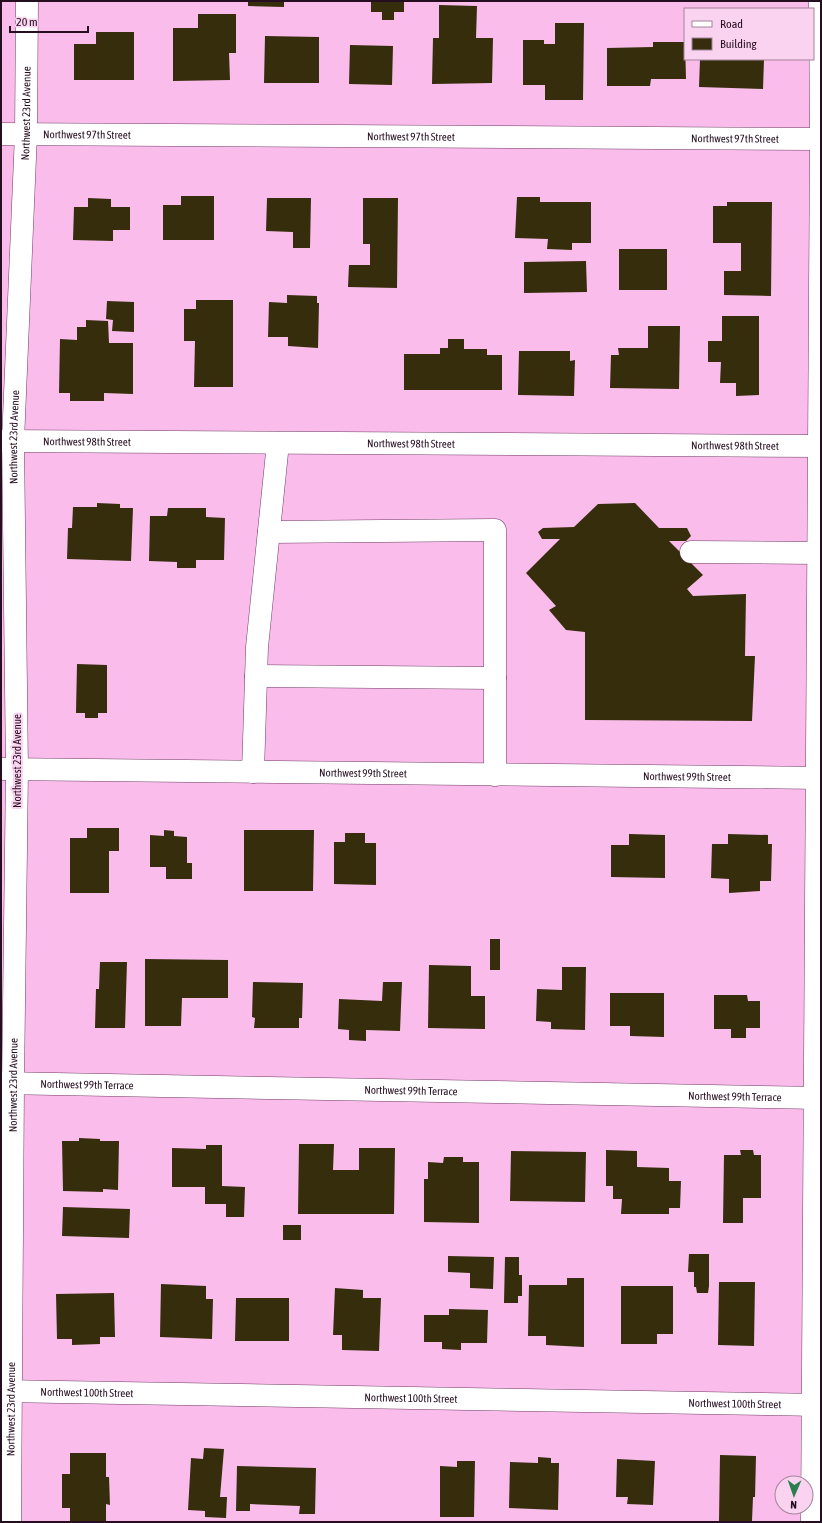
<svg xmlns="http://www.w3.org/2000/svg" width="822" height="1523" viewBox="0 0 822 1523" font-family="'Asap Condensed',sans-serif">
  <rect width="100%" height="100%" fill="#fabdeb"/>
  <path fill="#352d0b" d="M248,1H284V7L248,6Z
    M371,1H404V12H394V20H382V12H371Z
    M439,5L477,6L476,38H493L492,83L432,84L433,38H439Z
    M198,14H236V53H229L230,80L173,81V28H198Z
    M555,23H584L583,100H545V85H523V40H544V44H555Z
    M96,32H134V80H74V44H96Z
    M265,36L319,37V83H264Z
    M653,42H685L686,79H651L650,86H607V48L653,47Z
    M350,45L393,46L392,85L349,84Z
    M700,59H764L763,89L699,87Z
    M181,196H214V240H163V205H181Z
    M517,197H540V202H591V243H572V250L547,249L548,239L515,238Z
    M88,198L111,199V207H130V230H113V241L73,240L74,207H88Z
    M267,198H311L310,248H293V232L266,231Z
    M363,198H398L397,288L348,287L349,265H370V244H363Z
    M727,202H772L771,296L724,295V271H741V243H713V206H727Z
    M619,249H667V290H619Z
    M586,261L587,292L524,293V262Z
    M287,295L317,296V303H319L318,348L288,346V337H268L269,302L287,303Z
    M196,300H233V387H194L195,341H184V309H196Z
    M107,301L134,302V332L112,331L113,320L106,319Z
    M722,316H759V395L736,396V383H720L721,362H708V341H722Z
    M86,320L108,321L109,343H133V394L104,393V401H70V393H59L60,339L77,340V327H86Z
    M648,326H680L679,389L610,388L611,355H619L618,348H648Z
    M448,339H464V349H487V355H502V390H404V354H440V348H448Z
    M519,351H570V361L575,360L574,396L518,395Z
    M97,503L120,504V508H133L131,561L67,559L68,528H72L73,507H97Z
    M635,503L659,528H687L691,536L686,541H669L703,575L687,589L693,596L746,594L745,656H755L752,721L585,720V632L566,630L549,610L556,606L526,573L560,539H542L538,532L543,528L574,527L598,504Z
    M168,508H206V517L225,518L224,560H196V568H177V562L149,561L150,516H167Z
    M77,664L107,665V713H98V718H85V713H76Z
    M87,828H119V851H109V893H70V838H87Z
    M164,830L174,831V836L187,837V863H192V879H166V867H150V835L164,836Z
    M244,830H314L313,891H244Z
    M345,833H365V843H376V885L334,884V842H345Z
    M629,834L665,835V878L611,877V845H629Z
    M728,834L768,835V844H772L771,881H760V891L729,893V879L711,878L712,844H728Z
    M490,939H500V970H490Z
    M145,959L228,960V998H182L181,1026H145Z
    M100,962H127L125,1028H95L96,989H99Z
    M429,965L471,966V996H485V1029L428,1028Z
    M562,967H586L585,1030L551,1029V1022L536,1021L537,989L562,990Z
    M253,982L303,983L302,1018H299V1028H254L255,1018L252,1017Z
    M383,982H402L400,1031L366,1030V1041L349,1040V1030L338,1029L339,999L382,1001Z
    M610,993H664V1037L630,1036V1026H610Z
    M714,995H747L748,1001H760V1028H746V1038H731V1029H714Z
    M79,1138L100,1139V1141H119L118,1190L103,1189V1192L63,1191L62,1141H79Z
    M299,1144H334L333,1170H359V1148H395L394,1214H298Z
    M206,1145H222V1186L245,1187L244,1217H226V1204H205V1187H172V1148L206,1149Z
    M606,1150L637,1151V1167L669,1168V1181H681L680,1208H669V1214H621L622,1199H613V1186H606Z
    M740,1150H753L754,1155H761V1198H743V1223H723L724,1155H741Z
    M511,1151L586,1152L585,1202L510,1201Z
    M444,1157H463V1162H479V1223L424,1222V1179H428V1162L443,1163Z
    M63,1207L130,1209L129,1238L62,1236Z
    M283,1225H301V1240H283Z
    M689,1254H709V1286L708,1293H697L696,1287H694V1272H688Z
    M448,1256L494,1257L493,1289L470,1288V1273L448,1272Z
    M505,1257H519V1275H522V1296H518V1303H504Z
    M567,1278H584V1347L546,1345V1336H528L529,1285H567Z
    M719,1282H755L754,1346L718,1345Z
    M161,1284L206,1286V1299H213L212,1339L160,1337Z
    M621,1286H673V1334H657V1344H621Z
    M335,1288L363,1290V1298H381L379,1351L342,1350V1335H333Z
    M114,1293L115,1337H100V1344L72,1345V1339H57L56,1294Z
    M236,1298H289V1341H235Z
    M449,1309L488,1310L487,1343H461V1350L442,1349V1342H424V1315H449Z
    M204,1448L224,1449L220,1497H227L226,1518L205,1517V1511L188,1510L191,1458L203,1459Z
    M70,1453H106V1477H109L110,1505L106,1504V1522H70V1508H62V1474H70Z
    M720,1455L756,1456L755,1497H753L752,1521H719Z
    M538,1457L551,1458V1463H559L558,1510L509,1508L510,1462L538,1463Z
    M617,1459L655,1461L653,1505L627,1504L628,1497H616Z
    M457,1461H475L474,1517H440V1466L457,1467Z
    M237,1466L316,1468L315,1514H299L300,1506L250,1504V1511H236Z"/>
  <g fill="none" stroke-linecap="round" stroke-linejoin="round">
    <defs>
      <g id="minor">
        <path id="s1" d="M1,134L821,139"/>
        <path id="s2" d="M1,441L821,446"/>
        <path d="M269,532L495,530V775"/>
        <path d="M691,552L818,553"/>
        <path d="M256,676L495,678"/>
        <path id="s3" d="M1,769L821,778"/>
        <path d="M253,772L257,647L278,443"/>
        <path id="s4" d="M1,1083L821,1098"/>
        <path id="s5" d="M1,1391L821,1405"/>
        <path id="s6" d="M10,1522L13,1083L17,770L13,441L26,134L27,1"/>
        <path d="M812,1522L821,139L820,1"/>
      </g>
    </defs>
    <use href="#minor" stroke="#703c65" stroke-width="23"/>
    <use href="#minor" stroke="#fff" stroke-width="22"/>
  </g>
  <g text-anchor="middle" stroke-width="4" stroke-linejoin="round" paint-order="stroke">
    <g font-size="11" fill="#240e1f" stroke="#f9d3ef">
      <text dy="4" stroke="none"><textPath href="#s6" startOffset="1409">Northwest 23rd Avenue</textPath></text>
      <text dy="4" stroke="none"><textPath href="#s1" startOffset="86">Northwest 97th Street</textPath></text>
      <text dy="4" stroke="none"><textPath href="#s1" startOffset="410">Northwest 97th Street</textPath></text>
      <text dy="4" stroke="none"><textPath href="#s1" startOffset="734">Northwest 97th Street</textPath></text>
      <text dy="4" stroke="none"><textPath href="#s6" startOffset="1085">Northwest 23rd Avenue</textPath></text>
      <text dy="4" stroke="none"><textPath href="#s2" startOffset="86">Northwest 98th Street</textPath></text>
      <text dy="4" stroke="none"><textPath href="#s2" startOffset="410">Northwest 98th Street</textPath></text>
      <text dy="4" stroke="none"><textPath href="#s2" startOffset="734">Northwest 98th Street</textPath></text>
      <text transform="translate(17 761) rotate(-90)" y="4">Northwest 23rd Avenue</text>
      <text dy="4" stroke="none"><textPath href="#s3" startOffset="362">Northwest 99th Street</textPath></text>
      <text dy="4" stroke="none"><textPath href="#s3" startOffset="686">Northwest 99th Street</textPath></text>
      <text dy="4" stroke="none"><textPath href="#s6" startOffset="437">Northwest 23rd Avenue</textPath></text>
      <text dy="4" stroke="none"><textPath href="#s4" startOffset="86">Northwest 99th Terrace</textPath></text>
      <text dy="4" stroke="none"><textPath href="#s4" startOffset="410">Northwest 99th Terrace</textPath></text>
      <text dy="4" stroke="none"><textPath href="#s4" startOffset="734">Northwest 99th Terrace</textPath></text>
      <text dy="4" stroke="none"><textPath href="#s5" startOffset="86">Northwest 100th Street</textPath></text>
      <text dy="4" stroke="none"><textPath href="#s5" startOffset="410">Northwest 100th Street</textPath></text>
      <text dy="4" stroke="none"><textPath href="#s5" startOffset="734">Northwest 100th Street</textPath></text>
      <text dy="4" stroke="none"><textPath href="#s6" startOffset="113">Northwest 23rd Avenue</textPath></text>
    </g>
  </g>
  <rect width="822" height="1523" fill="none" stroke="#240e1f" stroke-width="4"/>
  <rect x="684" y="8" width="130" height="52" fill="#f9d3ef" stroke="#a4849c"/>
  <rect x="692" y="21" width="20" height="6" fill="#ffffff" stroke="#a4849c"/>
  <text x="720" y="28" font-size="12" fill="#240e1f">Road</text>
  <rect x="692" y="38" width="20" height="12" fill="#352d0b" stroke="#a4849c"/>
  <text x="720" y="48" font-size="12" fill="#240e1f">Building</text>
  <g transform="translate(794 1495) rotate(182)"><circle r="19" fill="#f9d3ef" stroke="#a4849c"/>
  <path d="M0-3L7 15L0 10L-7 15Z" fill="#2c7e50"/>
  <text y="-6" font-size="11" font-weight="bold" text-anchor="middle" fill="#240e1f">N</text>
  </g>
  <path d="M10 26v6h78v-6" fill="none" stroke="#240e1f" stroke-width="2"/>
  <text x="16" y="26" font-size="12" fill="#240e1f" stroke="#f9d3ef" stroke-width="3" paint-order="stroke">20 m</text>
</svg>
